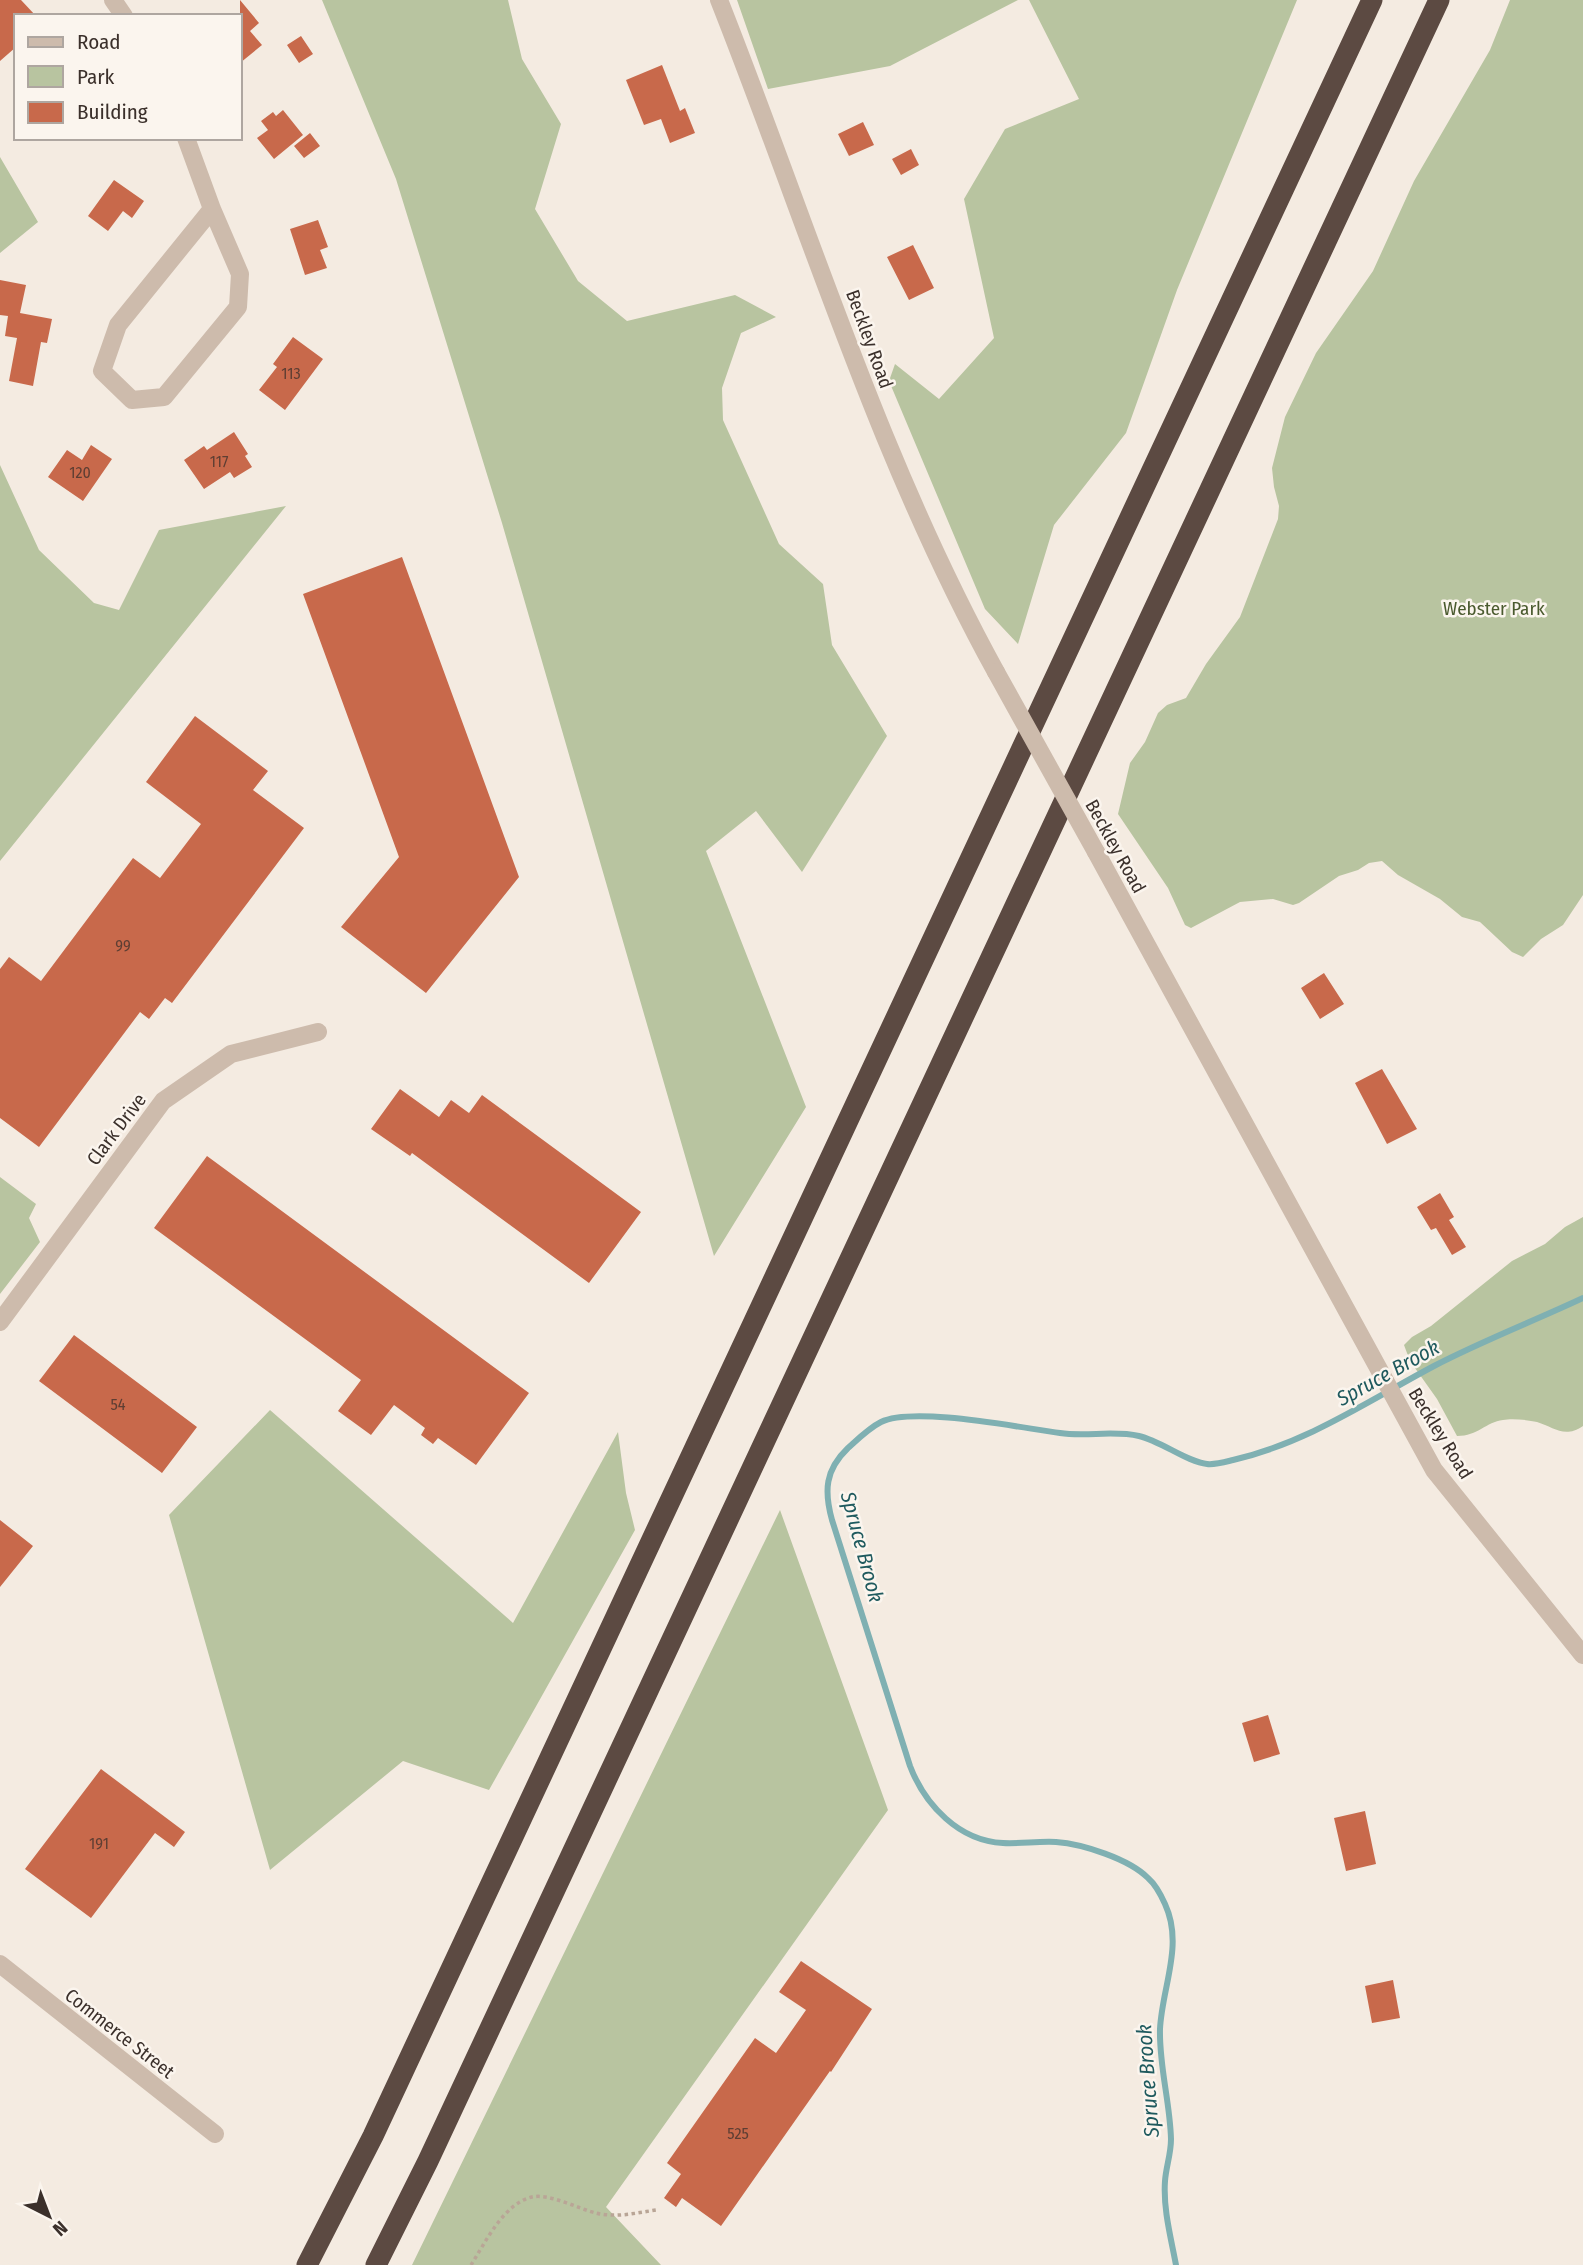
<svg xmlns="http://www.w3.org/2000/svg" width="1583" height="2265" viewBox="0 0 1583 2265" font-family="'Fira Sans Condensed',sans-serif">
  <rect width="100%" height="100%" fill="#f4ebe1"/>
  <path fill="#b8c4a0" d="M322,0H508L522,59L561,124L535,209L578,281L627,321L735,295L776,317L741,333L722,388L723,420L779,544L823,584L832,645L887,736L802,872L756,811L706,851L806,1107L714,1256L502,523L396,179Z
    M737,0H1018L890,66L768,89Z
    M1029,0H1297L1177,290L1126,433L1054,525L1018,644L985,609L889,381L895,364L939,399L994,338L964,199L1005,129L1079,99Z
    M1510,0H1583V895L1563,925L1541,939L1523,957L1512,952L1480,922L1462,917L1440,899L1398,875L1382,861L1369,863L1358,870L1339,876L1299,903L1293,905L1273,899L1240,902L1191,928L1185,925L1168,888L1118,814L1130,763L1145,742L1158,713L1167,705L1186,698L1206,664L1240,617L1278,519L1279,506L1274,487L1272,468L1285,417L1316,353L1373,271L1414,181L1490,50Z
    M0,157L38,222L0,253Z
    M0,465L39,550L94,603L119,610L159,530L286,506L0,861Z
    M0,1177L36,1204L29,1218L40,1242L0,1294Z
    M1583,1217V1426C1564,1439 1554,1427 1537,1422C1528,1420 1512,1418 1503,1420C1486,1422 1478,1436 1457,1436L1437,1399L1410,1361L1404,1345L1412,1337L1431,1326L1512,1261L1545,1244L1565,1227Z
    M270,1410L513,1623L618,1432L626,1493L635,1530L489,1790L403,1761L270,1870L169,1515Z
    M780,1510L888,1810L606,2207L661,2265H412Z"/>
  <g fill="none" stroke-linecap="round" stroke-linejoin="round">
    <path stroke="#7fb0b2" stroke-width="6" d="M1176,2265C1171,2238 1163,2209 1165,2181C1166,2167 1171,2154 1171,2139C1170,2102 1159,2066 1160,2029C1162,1987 1184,1945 1165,1904C1161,1895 1156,1885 1148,1878C1129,1859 1083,1844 1056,1842C1038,1841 1020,1844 1003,1843C959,1841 925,1805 910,1766L832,1520C824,1491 825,1470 848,1448C858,1439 869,1428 881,1422C914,1406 1021,1428 1060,1433C1086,1437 1113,1430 1139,1436C1161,1441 1187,1462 1207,1464C1215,1465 1225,1462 1233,1460C1307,1443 1368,1401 1434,1366C1482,1341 1534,1321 1583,1298"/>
  </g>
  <path fill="#c8694b" d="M0,0H21L36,16H16V47L0,61Z
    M240,0L259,23L250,31L262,45L240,63Z
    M301,36L313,54L299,63L287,45Z
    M662,65L680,111L685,108L695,133L670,143L661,119L644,125L626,80Z
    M283,110L303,135L274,159L257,138L268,130L261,121L273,112L276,116Z
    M863,122L874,145L849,156L838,134Z
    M310,133L320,146L304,158L294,146Z
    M911,149L919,165L901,175L892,159Z
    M114,180L144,201L132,218L123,211L108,231L88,216Z
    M318,220L328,247L320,250L327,268L305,275L290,229Z
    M913,245L934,288L909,300L887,257Z
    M0,280L26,285L20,313L52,319L47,343L41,342L33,386L9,381L17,338L5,336L8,316L0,315Z
    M293,337L323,359L285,410L259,390L277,367L273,364Z
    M234,432L248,454L245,456L252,467L234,478L230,472L204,489L184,460L204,446L207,450Z
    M91,445L112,459L83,501L48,477L67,450L82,460Z
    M402,557L519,877L426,993L341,927L399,857L303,594Z
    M195,716L268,771L253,790L304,828L172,1003L165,998L149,1019L140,1012L39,1147L0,1118V969L9,957L41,981L133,858L160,878L201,824L146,782Z
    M1324,973L1344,1004L1320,1019L1301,988Z
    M1382,1069L1417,1129L1387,1144L1355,1083Z
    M400,1089L439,1117L451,1100L469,1113L482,1095L641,1212L589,1283L412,1153L410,1156L371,1129Z
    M207,1156L529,1393L476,1465L438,1438L433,1444L421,1435L425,1428L394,1405L371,1435L338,1411L361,1380L154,1228Z
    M1440,1193L1454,1217L1449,1220L1466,1247L1452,1255L1436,1228L1431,1230L1417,1207Z
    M74,1335L197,1427L162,1473L39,1381Z
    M0,1520L33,1546L0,1587Z
    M1268,1715L1280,1754L1254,1762L1242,1723Z
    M101,1769L185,1832L174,1847L155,1833L91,1918L25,1869Z
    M1365,1811L1376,1864L1346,1871L1334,1818Z
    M801,1961L872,2009L831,2072L830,2071L721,2226L682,2198L676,2207L664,2198L681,2174L667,2163L755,2038L776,2053L806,2010L779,1992Z
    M1393,1980L1400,2018L1372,2023L1365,1986Z"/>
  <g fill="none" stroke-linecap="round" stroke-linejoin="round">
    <path stroke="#b9a596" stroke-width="3.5" stroke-dasharray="3.5 3.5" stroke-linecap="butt" d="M471,2265C485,2243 504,2203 532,2197C549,2193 579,2209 596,2213C616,2218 636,2213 656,2210"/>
    <path stroke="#cdbbac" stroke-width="18" d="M113,0L124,16
      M719,0C808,225 879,460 996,672
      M186,138L212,209L240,274L238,307L164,397L132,400L102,371L118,325L212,209
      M1096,852L1434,1470L1583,1655
      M0,1322L163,1101L231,1054L318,1032
      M0,1964L215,2134"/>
    <path stroke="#5c4a42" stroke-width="21" d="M307,2265L373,2136L1372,0
      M376,2265L428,2161L1439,0"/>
    <path stroke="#cdbbac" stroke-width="18" d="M996,672L1096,852"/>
  </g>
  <g text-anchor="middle" stroke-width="5" stroke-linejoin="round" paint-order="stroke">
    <g font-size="16" fill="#5e3e33">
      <text x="291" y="379">113</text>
      <text x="219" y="467">117</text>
      <text x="80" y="478">120</text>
      <text x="123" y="951">99</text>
      <text x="118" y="1410">54</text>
      <text x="99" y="1849">191</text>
      <text x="738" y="2139">525</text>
    </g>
    <g font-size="19" fill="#3b302b" stroke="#fbf5ee">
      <text transform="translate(870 339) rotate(70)" y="7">Beckley Road</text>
      <text transform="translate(1116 846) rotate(61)" y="7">Beckley Road</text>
      <text transform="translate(116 1129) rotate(-53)" y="7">Clark Drive</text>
      <text transform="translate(1441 1433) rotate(58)" y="7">Beckley Road</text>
      <text transform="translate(120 2033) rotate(38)" y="7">Commerce Street</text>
    </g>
    <g font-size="19" fill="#4a5a2e" stroke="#fbf5ee">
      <text x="1494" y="615">Webster Park</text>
    </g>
    <g font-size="21" font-style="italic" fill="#1f5a5e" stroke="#fbf5ee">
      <text transform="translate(1388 1373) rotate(-29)" y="7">Spruce Brook</text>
      <text transform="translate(862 1547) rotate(75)" y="7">Spruce Brook</text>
      <text transform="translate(1148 2081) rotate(-94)" y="7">Spruce Brook</text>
    </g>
  </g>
  <rect x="14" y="14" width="228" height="126" fill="#fbf5ee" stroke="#aea6a0" stroke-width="2"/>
  <rect x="28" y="37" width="35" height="10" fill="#cdbbac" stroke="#aea6a0" stroke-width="2"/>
  <text x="77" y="49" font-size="21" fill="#3b302b">Road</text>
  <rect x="28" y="66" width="35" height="21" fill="#b8c4a0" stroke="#aea6a0" stroke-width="2"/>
  <text x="77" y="84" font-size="21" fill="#3b302b">Park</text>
  <rect x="28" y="102" width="35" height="21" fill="#c8694b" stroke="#aea6a0" stroke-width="2"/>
  <text x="77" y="119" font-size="21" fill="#3b302b">Building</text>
  <g transform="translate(49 2216) rotate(138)" stroke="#fbf5ee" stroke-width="5" paint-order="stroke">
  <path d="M0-5L12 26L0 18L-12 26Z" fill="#3b302b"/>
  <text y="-10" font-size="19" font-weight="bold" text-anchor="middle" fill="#3b302b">N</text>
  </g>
</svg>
